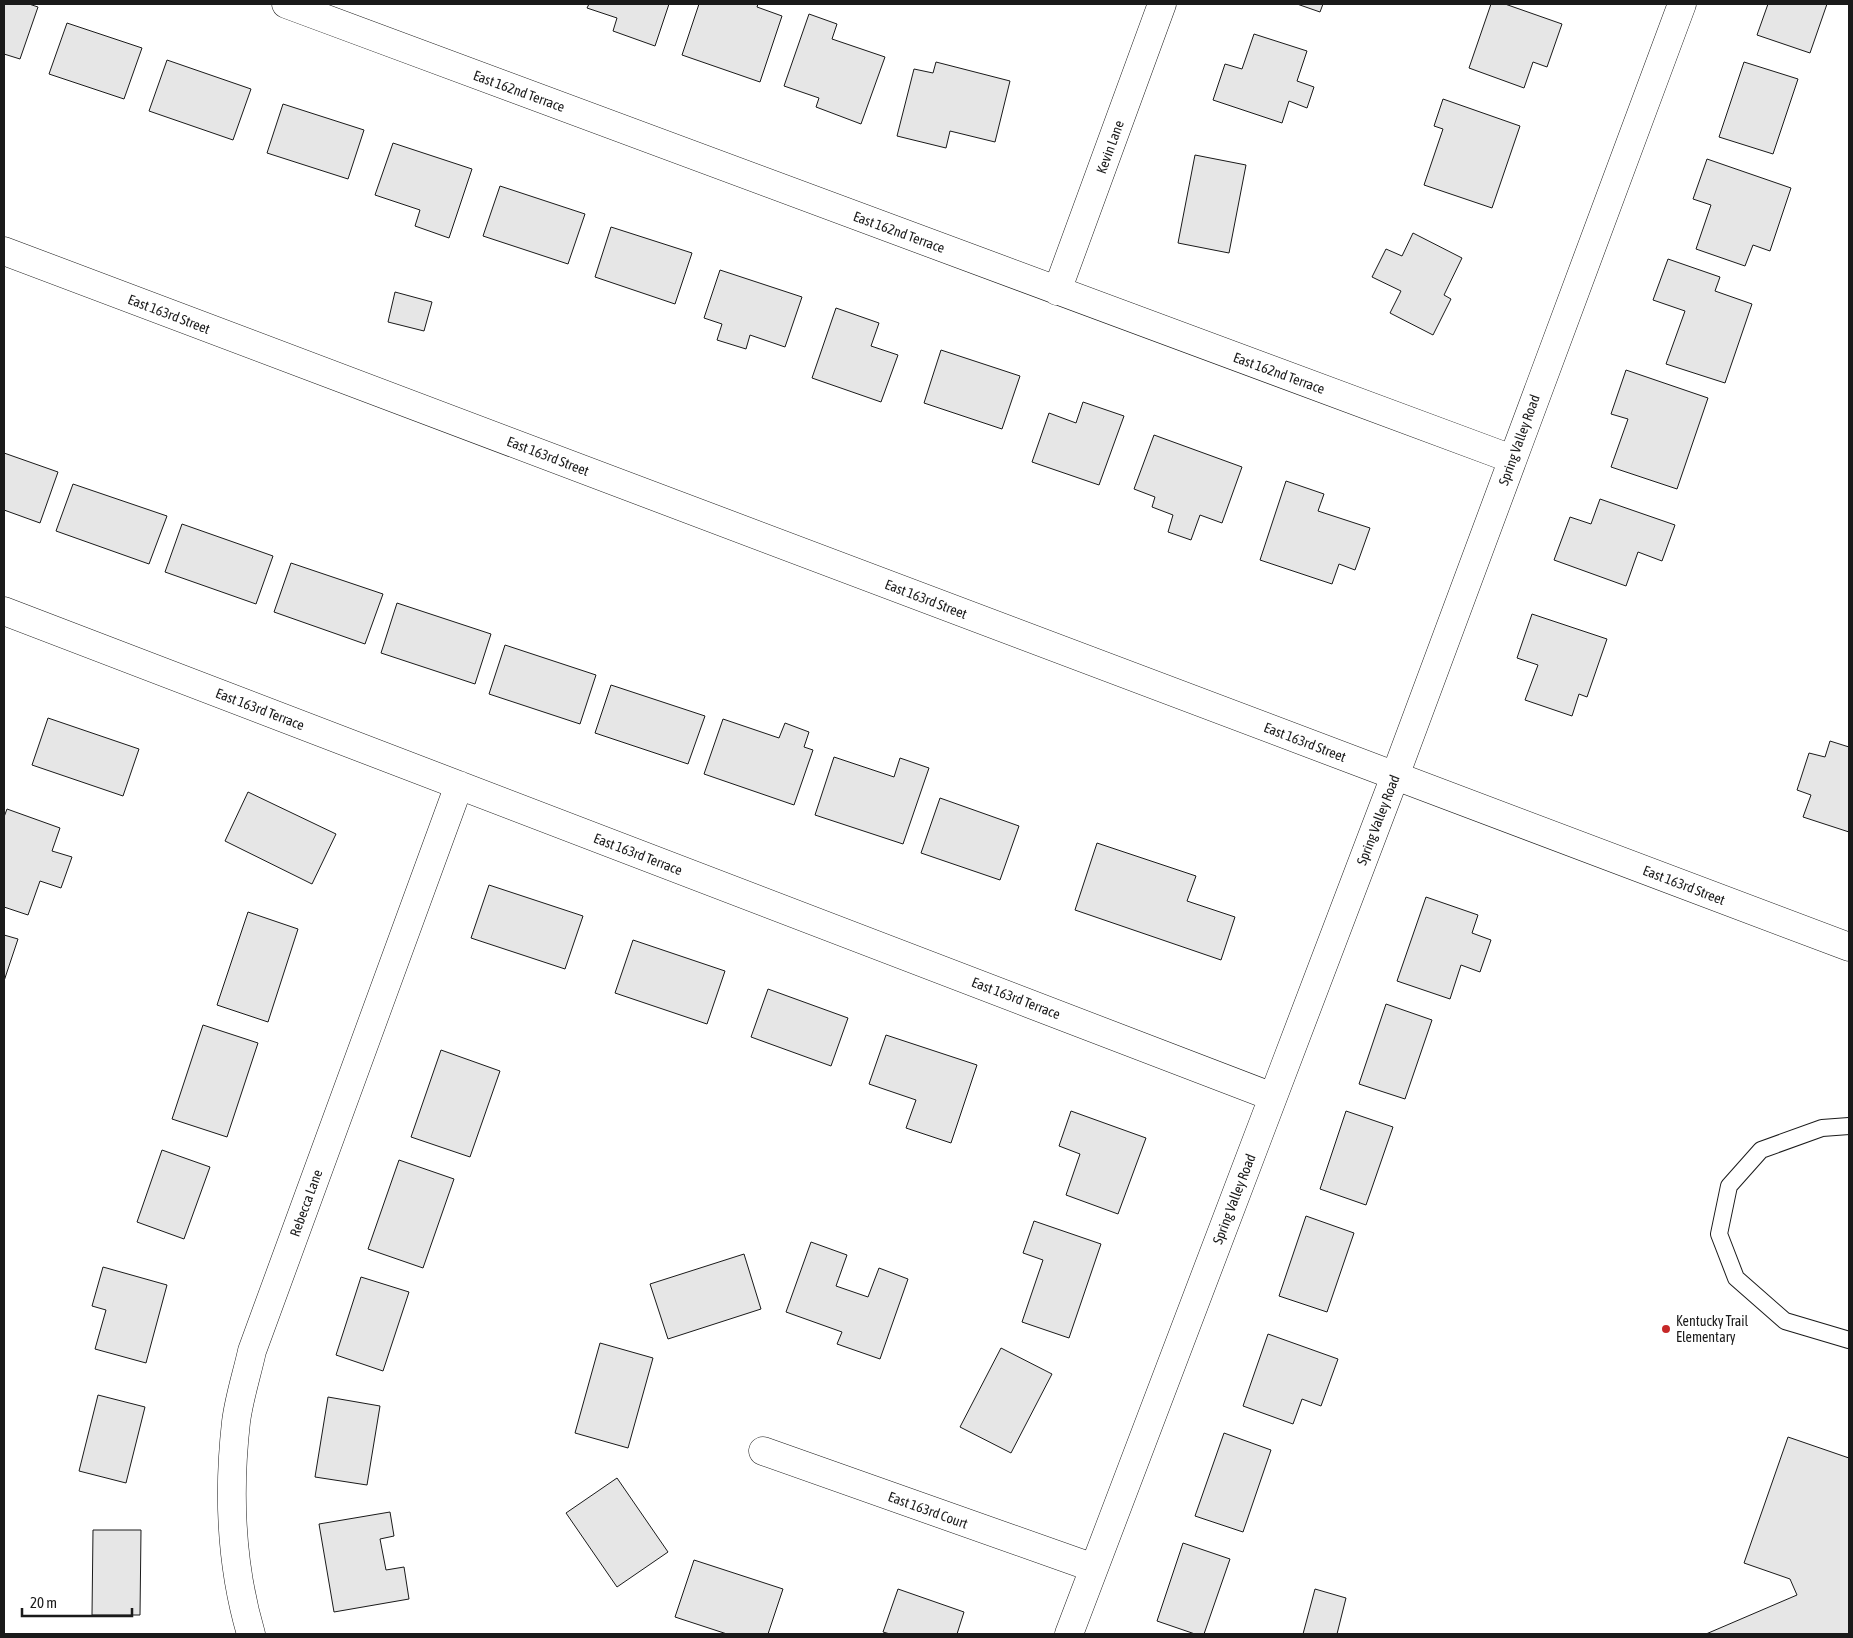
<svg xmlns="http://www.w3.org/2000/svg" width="1853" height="1638" viewBox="0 0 1853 1638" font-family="'Asap Condensed',sans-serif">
  <rect width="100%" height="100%" fill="#fff"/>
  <path fill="#e6e6e6" stroke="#1a1a1a" d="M4,4H29L38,7L20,59L4,54Z
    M589,4H669L655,46L613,31L617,18L587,8Z
    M699,4H758L757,7L782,16L760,82L682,55Z
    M1297,4H1323L1320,12Z
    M1491,4H1505L1562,24L1547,67L1533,62L1524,88L1469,68Z
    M1768,4H1827L1810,53L1757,35Z
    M809,14L837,24L832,39L885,57L861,124L816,107L819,98L784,86Z
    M67,23L142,48L124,99L49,74Z
    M1254,34L1307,51L1297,81L1314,87L1307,108L1289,101L1282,123L1213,100L1225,64L1242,69Z
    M167,60L251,89L233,140L149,111Z
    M936,62L1010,81L995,142L950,131L946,148L897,136L914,69L933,73Z
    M1744,62L1798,79L1773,154L1719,137Z
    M1443,99L1520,126L1492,208L1424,185L1443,129L1434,126Z
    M283,104L364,130L348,179L267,153Z
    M393,143L472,169L449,238L415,226L420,210L375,195Z
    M1195,155L1246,165L1229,253L1178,243Z
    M1707,159L1791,188L1770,251L1753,245L1745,266L1696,249L1711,205L1693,199Z
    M500,186L585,214L568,264L483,236Z
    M611,227L692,253L675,304L595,277Z
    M1413,233L1462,258L1444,295L1451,299L1433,335L1390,313L1401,291L1372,277L1386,249L1402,256Z
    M1668,259L1720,277L1715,291L1752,304L1725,383L1666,364L1685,311L1653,300Z
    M720,270L802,297L785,347L750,335L746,349L717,340L722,324L704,318Z
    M395,292L432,302L424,331L388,322Z
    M836,308L879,323L871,346L898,355L881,402L812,378Z
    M941,350L1020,376L1002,429L924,403Z
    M1626,370L1708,398L1677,489L1611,467L1628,419L1611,414Z
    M1083,402L1124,416L1099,485L1032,462L1049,413L1076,423Z
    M1154,435L1242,467L1222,523L1200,515L1191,540L1168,532L1173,515L1152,507L1155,497L1134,489Z
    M4,453L58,472L40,523L4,510Z
    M1286,481L1324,494L1318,511L1370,528L1355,570L1339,564L1332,584L1260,560Z
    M73,484L167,516L149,564L56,531Z
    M1600,499L1675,525L1662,561L1638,552L1626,586L1554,560L1570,517L1591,524Z
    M182,524L273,556L256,604L165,572Z
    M291,563L383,594L365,644L274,612Z
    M397,603L491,634L475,684L381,653Z
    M1532,614L1607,639L1587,697L1579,694L1572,716L1525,700L1538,665L1517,658Z
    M505,645L596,675L580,724L489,694Z
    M611,685L705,716L688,764L595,733Z
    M48,718L139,749L123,796L32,765Z
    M723,719L779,738L785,723L809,732L804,747L813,750L794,805L704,774Z
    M1830,741L1849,747V832L1803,817L1811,795L1797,790L1809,753L1825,757Z
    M834,757L894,777L900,758L929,768L903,844L815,815Z
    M248,792L336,834L312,884L225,841Z
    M940,798L1019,826L1000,880L921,853Z
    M7,809L60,828L52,851L72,857L61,888L40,881L28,915L4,907V817Z
    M1097,843L1196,876L1187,901L1235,917L1221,960L1075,910Z
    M489,885L583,916L565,969L471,938Z
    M1426,897L1478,915L1472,933L1491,940L1480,972L1461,965L1450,999L1397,981Z
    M248,912L298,929L268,1022L217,1005Z
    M4,935L18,939L4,981Z
    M633,940L725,971L707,1024L615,993Z
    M768,989L848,1018L831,1066L751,1037Z
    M1386,1004L1432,1020L1405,1099L1359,1084Z
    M203,1025L258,1043L227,1137L172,1119Z
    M886,1035L977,1065L951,1143L906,1128L916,1100L869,1084Z
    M441,1050L500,1071L470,1157L411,1137Z
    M1071,1111L1146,1138L1118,1214L1066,1195L1080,1154L1059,1146Z
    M1346,1111L1393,1127L1366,1205L1320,1189Z
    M162,1150L210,1167L184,1239L137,1222Z
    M399,1160L454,1179L423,1268L368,1249Z
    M1306,1216L1354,1233L1327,1312L1279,1296Z
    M1034,1221L1101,1244L1069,1338L1022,1322L1043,1260L1023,1253Z
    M811,1242L847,1255L836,1286L868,1297L879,1268L908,1279L880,1359L837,1344L842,1332L786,1312Z
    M744,1254L761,1309L668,1339L650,1284Z
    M103,1267L167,1285L146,1363L95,1349L106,1310L92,1306Z
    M361,1277L409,1292L383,1371L336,1355Z
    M1268,1334L1338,1359L1321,1406L1302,1399L1293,1424L1243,1406Z
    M600,1343L653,1358L628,1448L575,1433Z
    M1001,1348L1052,1374L1011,1453L960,1427Z
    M98,1395L145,1407L126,1483L79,1471Z
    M328,1397L380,1406L367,1485L315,1477Z
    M1224,1433L1271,1450L1243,1532L1195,1516Z
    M1788,1437L1849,1458V1634H1706L1797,1595L1790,1579L1744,1563Z
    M617,1478L668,1552L617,1587L566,1513Z
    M390,1512L394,1536L380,1539L386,1570L404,1567L409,1599L334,1612L319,1524Z
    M93,1530H141L140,1615H92Z
    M1183,1543L1230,1559L1204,1634H1195L1157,1621Z
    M694,1560L783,1589L768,1634H727L675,1617Z
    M898,1589L964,1612L957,1634H890L883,1632Z
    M1315,1589L1346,1598L1337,1634H1303Z"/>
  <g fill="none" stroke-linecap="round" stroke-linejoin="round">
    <defs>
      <path id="service" d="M1849,1126L1822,1128L1761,1150L1729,1186L1719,1234L1736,1278L1785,1321L1849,1340"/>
      <path id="minor" d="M286,4L1512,459
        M1057,291L1162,4
        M4,611L1273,1097
        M763,1451L1094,1568
        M251,1634C231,1566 228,1493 236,1422C239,1398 247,1374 252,1351L459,785
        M1069,1634L1395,776L1682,4"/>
      <path id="tertiary" d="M4,251L1849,947"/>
    </defs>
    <use href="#service" stroke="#1a1a1a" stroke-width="18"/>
    <use href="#minor" stroke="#1a1a1a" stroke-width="29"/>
    <use href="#tertiary" stroke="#1a1a1a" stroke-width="29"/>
    <use href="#service" stroke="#fff" stroke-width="16"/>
    <use href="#minor" stroke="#fff" stroke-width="28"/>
    <use href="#tertiary" stroke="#fff" stroke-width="28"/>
  </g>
  <circle fill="#c62828" stroke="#fff" stroke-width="2" cx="1666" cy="1329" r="5"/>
  <g text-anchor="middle" stroke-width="4" stroke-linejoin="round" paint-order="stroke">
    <g font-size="14" fill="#1a1a1a" stroke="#fff">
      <text transform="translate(519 91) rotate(20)" y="5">East 162nd Terrace</text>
      <text transform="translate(1110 147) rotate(-70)" y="5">Kevin Lane</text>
      <text transform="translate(899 232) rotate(20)" y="5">East 162nd Terrace</text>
      <text transform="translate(169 314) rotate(21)" y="5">East 163rd Street</text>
      <text transform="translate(1279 373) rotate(20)" y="5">East 162nd Terrace</text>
      <text transform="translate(1519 440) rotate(-70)" y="5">Spring Valley Road</text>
      <text transform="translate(548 456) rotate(21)" y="5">East 163rd Street</text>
      <text transform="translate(926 599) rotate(21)" y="5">East 163rd Street</text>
      <text transform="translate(260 709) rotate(21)" y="5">East 163rd Terrace</text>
      <text transform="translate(1305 742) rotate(21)" y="5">East 163rd Street</text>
      <text transform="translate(1378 820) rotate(-69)" y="5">Spring Valley Road</text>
      <text transform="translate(638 854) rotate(21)" y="5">East 163rd Terrace</text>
      <text transform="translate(1684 885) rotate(21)" y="5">East 163rd Street</text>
      <text transform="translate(1016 998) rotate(21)" y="5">East 163rd Terrace</text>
      <text transform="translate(1234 1199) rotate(-69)" y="5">Spring Valley Road</text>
      <text transform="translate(306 1203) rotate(-70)" y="5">Rebecca Lane</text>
      <text transform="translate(928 1510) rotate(20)" y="5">East 163rd Court</text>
    </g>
    <g font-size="14" fill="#1a1a1a" stroke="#fff" text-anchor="start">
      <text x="1676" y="1326">Kentucky Trail<tspan x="1676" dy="16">Elementary</tspan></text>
    </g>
  </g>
  <rect width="1853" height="1638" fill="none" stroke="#1a1a1a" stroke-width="10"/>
  <path d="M22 1608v8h110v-8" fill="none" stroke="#1a1a1a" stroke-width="2.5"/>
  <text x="30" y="1608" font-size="15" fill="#1a1a1a" stroke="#ffffff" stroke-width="4" paint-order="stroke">20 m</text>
</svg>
